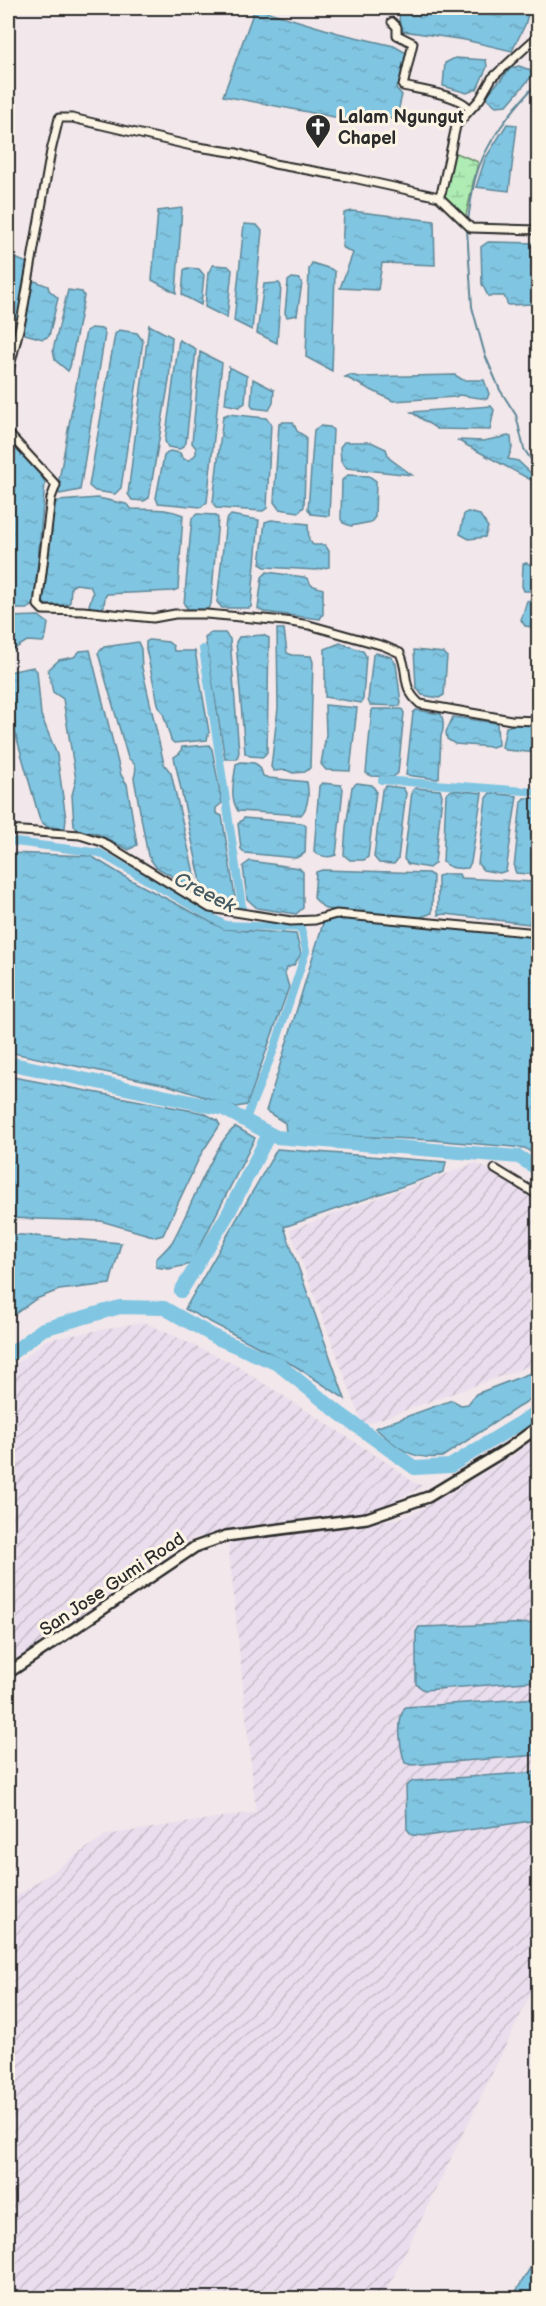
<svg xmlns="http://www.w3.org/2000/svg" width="546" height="2306" viewBox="0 0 546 2306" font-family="'Balsamiq Sans',sans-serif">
  <defs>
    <pattern id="industrial-furrows" width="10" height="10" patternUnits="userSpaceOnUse" patternTransform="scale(1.5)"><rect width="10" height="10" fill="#eadded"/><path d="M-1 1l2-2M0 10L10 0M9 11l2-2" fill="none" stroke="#c9becb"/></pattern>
    <pattern id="wetland-marsh" width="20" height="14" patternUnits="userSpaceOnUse" patternTransform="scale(1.5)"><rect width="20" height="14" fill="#aeecb3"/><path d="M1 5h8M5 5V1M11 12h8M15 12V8" fill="none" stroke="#96cb9a"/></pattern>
    <pattern id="water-ripples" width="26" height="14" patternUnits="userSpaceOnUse" patternTransform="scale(1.5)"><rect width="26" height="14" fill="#80c5e1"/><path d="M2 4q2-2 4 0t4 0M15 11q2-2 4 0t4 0" fill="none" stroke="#6fa9c1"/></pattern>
  </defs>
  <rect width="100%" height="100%" fill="#f2e7ea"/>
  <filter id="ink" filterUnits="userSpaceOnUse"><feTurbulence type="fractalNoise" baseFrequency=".0167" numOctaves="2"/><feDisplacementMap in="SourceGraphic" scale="12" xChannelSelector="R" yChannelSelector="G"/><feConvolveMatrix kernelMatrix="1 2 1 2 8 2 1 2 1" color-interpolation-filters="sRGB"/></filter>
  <g filter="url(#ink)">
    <path fill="url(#industrial-furrows)" d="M476,1163L538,1197V1363L363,1425L290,1230Z
      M144,1322L234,1364L389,1464L413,1482L423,1486L365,1517L193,1538L8,1669V1371L46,1340Z
      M538,1435V1979L383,2298H8V1902L106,1835L256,1812L228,1541L398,1519L418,1511L514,1455Z"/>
    <path fill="url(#wetland-marsh)" stroke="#6c8c6f" stroke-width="1.5" d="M454,152L478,162L465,220L444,197Z"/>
    <path fill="url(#water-ripples)" stroke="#5e8798" stroke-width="1.5" d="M255,8L338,33L394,46L408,54L402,77L396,88L402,95L396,120L388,118L387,121L371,124L223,96Z
      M400,8H525L529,11L525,25L512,51L465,40L403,31L399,24Z
      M455,58L486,60L487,67L477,89L467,93L443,86L445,63Z
      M519,66L530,70L532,76L507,105L496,106L485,97L511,68Z
      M507,124L517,125L509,191L476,187L485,159Z
      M182,208L176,293L152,280L158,211Z
      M352,211L434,221L435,265L382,263L378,290L340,288L353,253L342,247L344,213Z
      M244,224L257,225L262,231L252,330L234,321Z
      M488,242L537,243L538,247V301L534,304L508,305L504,296H488L482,284L481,247Z
      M8,255L27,263L20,318L14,320L8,318Z
      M312,263L331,269L335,272L332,371L306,357L309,269Z
      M213,265L228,266L232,270L227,318L205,307L208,273Z
      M187,268L199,269L204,275L201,305L182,295L184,270Z
      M292,278L299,279L302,283L297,315L287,317L285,313L288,281Z
      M35,281L48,286L49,290L58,298L49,336L43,339L25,334L22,329L30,285Z
      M279,283L281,286L277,343L257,333L264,284Z
      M68,290L82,292L84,296L70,367L68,371L55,360L53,350Z
      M149,325L172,337L169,381L149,498L144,501L132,500L128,494Z
      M91,328L103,329L105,334L80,490L60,494L57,491L86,331Z
      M119,330L137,333L143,341L121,488L115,494L95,491L89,486L115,334Z
      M179,340L196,349L186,443L180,449L168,447L165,441Z
      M200,352L222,363L207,502L201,507L158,503L156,498L164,456L170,451L180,453L183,459L190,460L196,454V448L192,443Z
      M229,367L247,376L245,403L239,407L225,404Z
      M350,375L359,377L455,375L463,380H484L489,394L487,399L459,395L455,397L393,401L345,377Z
      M253,379L274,390L273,403L269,410L253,408L251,405Z
      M491,406L494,410L490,430L437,429L411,412Z
      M228,414L266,418L271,423L267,508L263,511L216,508L213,502L223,416Z
      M283,422H293L297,431L306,437L304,507L299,512L279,509L274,502L279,424Z
      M320,426L330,427L333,430L329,516L311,514L308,509L314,430Z
      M508,436L511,437L512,448L508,459L518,461L534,476L533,481L457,440L483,441Z
      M8,439L41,475L45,483L34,605L27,609H8Z
      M344,442H371L386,449L389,458L412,475L347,468L341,462L340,447Z
      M348,475L369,476L376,481L375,517L371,522L351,526L343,523L341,519L342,480Z
      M98,498L126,504L132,509C151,510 166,507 183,515L178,589L173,591L107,594L105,597L104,606L101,609L92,608L89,605L93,593L90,586L76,584L71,587L70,602L66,605H46L42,601L51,507L58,501Z
      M467,512L480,515L488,527L485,537L469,539L460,534L464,514Z
      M197,514L215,515L218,518L211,604L207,610L188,609L184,604L192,518Z
      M231,515L259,520L251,607L249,608H222L217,602L226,520Z
      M271,520L308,524L309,540L313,545H325L329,551V567L316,570L265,567L260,564L265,522Z
      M526,563L537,567L538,569V591H524L522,586L523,564Z
      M267,572L304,577L308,579L311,585L323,589V614L320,619L264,612L258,609L262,577Z
      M538,599V628L525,626L521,620L527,601Z
      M39,616L48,623L46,636L43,642L27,641L8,653V617Z
      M277,629H284L287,653L292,655L311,656L313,662L310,768L305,772L293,773L286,770L274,771L271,767L278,708Z
      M210,633H225L230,639L239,752L237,759H225L205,638Z
      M263,635L269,638L267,752L263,757L250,756L245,753L236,642L239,637Z
      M149,640L168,642L173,646L174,651H195L209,732L207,740L174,743L171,740L163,713L159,708L146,649V642Z
      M138,642L141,649L142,668L164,764L171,773L197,886L192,888L156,867L148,856L134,778C137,768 137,765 128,758L98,653L104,647Z
      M340,643L363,651L366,656L363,699L361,703L325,697V649Z
      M90,650L121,775L127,784L137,845L129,850L96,833L79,831L74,826L72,795L76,780L63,699L53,692L48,670L59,660L74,657L80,651Z
      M414,650L444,653L447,656L444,695L439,698L422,695L416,687Z
      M376,653L391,657L396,664L401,703L400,706L370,705L368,700L373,655Z
      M33,667L37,671L41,715L57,755L66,819L65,828L47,827L40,820L15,732L14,715L8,699V672Z
      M325,705L357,708L350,771L326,770L321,764L326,735Z
      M372,709H402L404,713L398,773L393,777L372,776L366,773Z
      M416,710L441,714C444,720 444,730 441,736L439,778L437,779L406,775L413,713Z
      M453,717L497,723L498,745L492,747L455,744L447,739L446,732Z
      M516,724L538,726V753L505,750L502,747L506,727Z
      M209,745L212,749L222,803L216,808V813L222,816L236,903L211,904L204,896L174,757L180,753L182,747Z
      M241,762C254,762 260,762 263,776L269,778L307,782C309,792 309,807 301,815L238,811C229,797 234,780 236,764Z
      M322,783L341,785L343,789L336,855C329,858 320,857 314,851L319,786Z
      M357,783L372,785L376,791L368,857L364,860H350L344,855L346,827L352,787Z
      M386,786L403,788L406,793L398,859L394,864L379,863L374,857L382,790Z
      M415,788L440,790L442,795L435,863L429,868L408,864L404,859L412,791Z
      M452,790L482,793L471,862L468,868C459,869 449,869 443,862L446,794Z
      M490,793L517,796L506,871L500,873L483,870L478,864L486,798Z
      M524,798H538V875L516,873L514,868L521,802Z
      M244,818L302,823L306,826L305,853L296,858L245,853L241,849L238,824Z
      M8,853L91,856L127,878L224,929L296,934L301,954L294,965L287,968L285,974L289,987L247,1105L236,1107L167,1085L8,1052Z
      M250,861L299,868L303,872V908L296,914L257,908L247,899L243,866Z
      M322,870L428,873L433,876L432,913L419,918L325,909L314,898L316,872Z
      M446,874H459L461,878L533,882L537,888L529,924L446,914L438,915V876Z
      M336,918L538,937V1158L525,1148L432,1140L286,1133L285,1123L266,1111L323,923Z
      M8,1076L204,1113L217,1120L220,1125L201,1154L163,1235L156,1237L101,1221L8,1218Z
      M236,1127L255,1138L191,1264L169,1269L156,1267V1259C161,1254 168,1248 172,1242C186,1219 216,1138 236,1127Z
      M277,1149L446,1162L444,1172L284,1227L345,1399L295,1366L185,1309Z
      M22,1235L121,1243L110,1284L59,1290L36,1299L8,1319V1235Z
      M538,1370V1394L442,1457C410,1460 398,1448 375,1428L452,1400L461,1405L468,1404L476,1394Z
      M538,1623V1681L424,1690L416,1684V1632L419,1627Z
      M538,1698V1755L412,1765L405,1763C400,1748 396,1721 405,1707Z
      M538,1772V1820L426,1836L412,1835L407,1829L406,1786L413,1781Z
      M538,2255V2298H512Z"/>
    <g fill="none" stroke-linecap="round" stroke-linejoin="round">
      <path stroke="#5e8798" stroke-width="2" d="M8,14L9,8
        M8,17L13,38L8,70
        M468,220C470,207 472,192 475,179C485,142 513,109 538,82
        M467,229L472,307L485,355L500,390L516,415L524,449L532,461L538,466"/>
      <path stroke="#80c5e1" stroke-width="8" d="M203,649L242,906
        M382,780L538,792
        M8,841L100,853L225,925L301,928L306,951L273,1052L245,1121"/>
      <path stroke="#80c5e1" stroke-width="14" d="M8,1063L224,1109L276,1137L519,1157L538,1169
        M181,1291L228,1214L269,1134
        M8,1356L43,1329L120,1307L164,1308L217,1338L278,1364L339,1413L415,1468L450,1466L528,1418L538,1409"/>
      <defs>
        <path id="minor" d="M392,22L397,27V35L413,43L403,86C419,90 462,95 470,110L456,126L442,190L439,197
          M470,110L480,99L492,78L538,36
          M8,375L22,317L51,151L59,118H72L192,146L237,153L274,164L353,178L439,197L471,228L538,230
          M8,433L56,485L51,498L38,605L43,610L83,611L153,618L175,614H206L285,621L309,625L384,646L400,653C410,675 400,686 420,704L511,720L538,721
          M8,830L80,835L102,842L210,908L291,921L315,920L336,914L538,933
          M495,1169L538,1195"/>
        <path id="tertiary" d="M8,1673L195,1547L226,1536L367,1518L428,1497L509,1448L538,1427"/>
      </defs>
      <use href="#minor" stroke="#2b2b2b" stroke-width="11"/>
      <use href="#tertiary" stroke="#2b2b2b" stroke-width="14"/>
      <use href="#minor" stroke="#fcf5e5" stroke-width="7"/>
      <use href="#tertiary" stroke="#fcf5e5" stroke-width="9"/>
    </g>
  </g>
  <defs>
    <symbol id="church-pin" viewBox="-11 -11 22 30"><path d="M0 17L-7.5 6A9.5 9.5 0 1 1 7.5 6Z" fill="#2b2b2b" stroke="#fcf5e5"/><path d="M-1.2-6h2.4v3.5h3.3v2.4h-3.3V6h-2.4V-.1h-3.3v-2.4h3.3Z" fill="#fff"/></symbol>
  </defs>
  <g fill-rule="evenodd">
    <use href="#church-pin" x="303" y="112" width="30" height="40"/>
  </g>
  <g text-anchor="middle" stroke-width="6" stroke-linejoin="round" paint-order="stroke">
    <g font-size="18" font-weight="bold" fill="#2b2b2b" stroke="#fcf5e5" text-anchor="start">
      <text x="338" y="123">Lalam Ngungut<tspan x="338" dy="21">Chapel</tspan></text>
    </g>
    <g font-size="18" fill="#2b2b2b" stroke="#fcf5e5">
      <text transform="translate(112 1584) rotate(-34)" y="6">San Jose Gumi Road</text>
    </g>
    <g font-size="20" font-style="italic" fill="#445962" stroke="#fcf5e5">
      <text transform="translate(205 892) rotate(27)" y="7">Creeek</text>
    </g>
  </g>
  <rect width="546" height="2306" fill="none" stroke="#fcf5e5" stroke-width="30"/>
  <rect x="15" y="15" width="516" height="2276" fill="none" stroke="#2b2b2b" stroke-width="2" filter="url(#ink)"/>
</svg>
